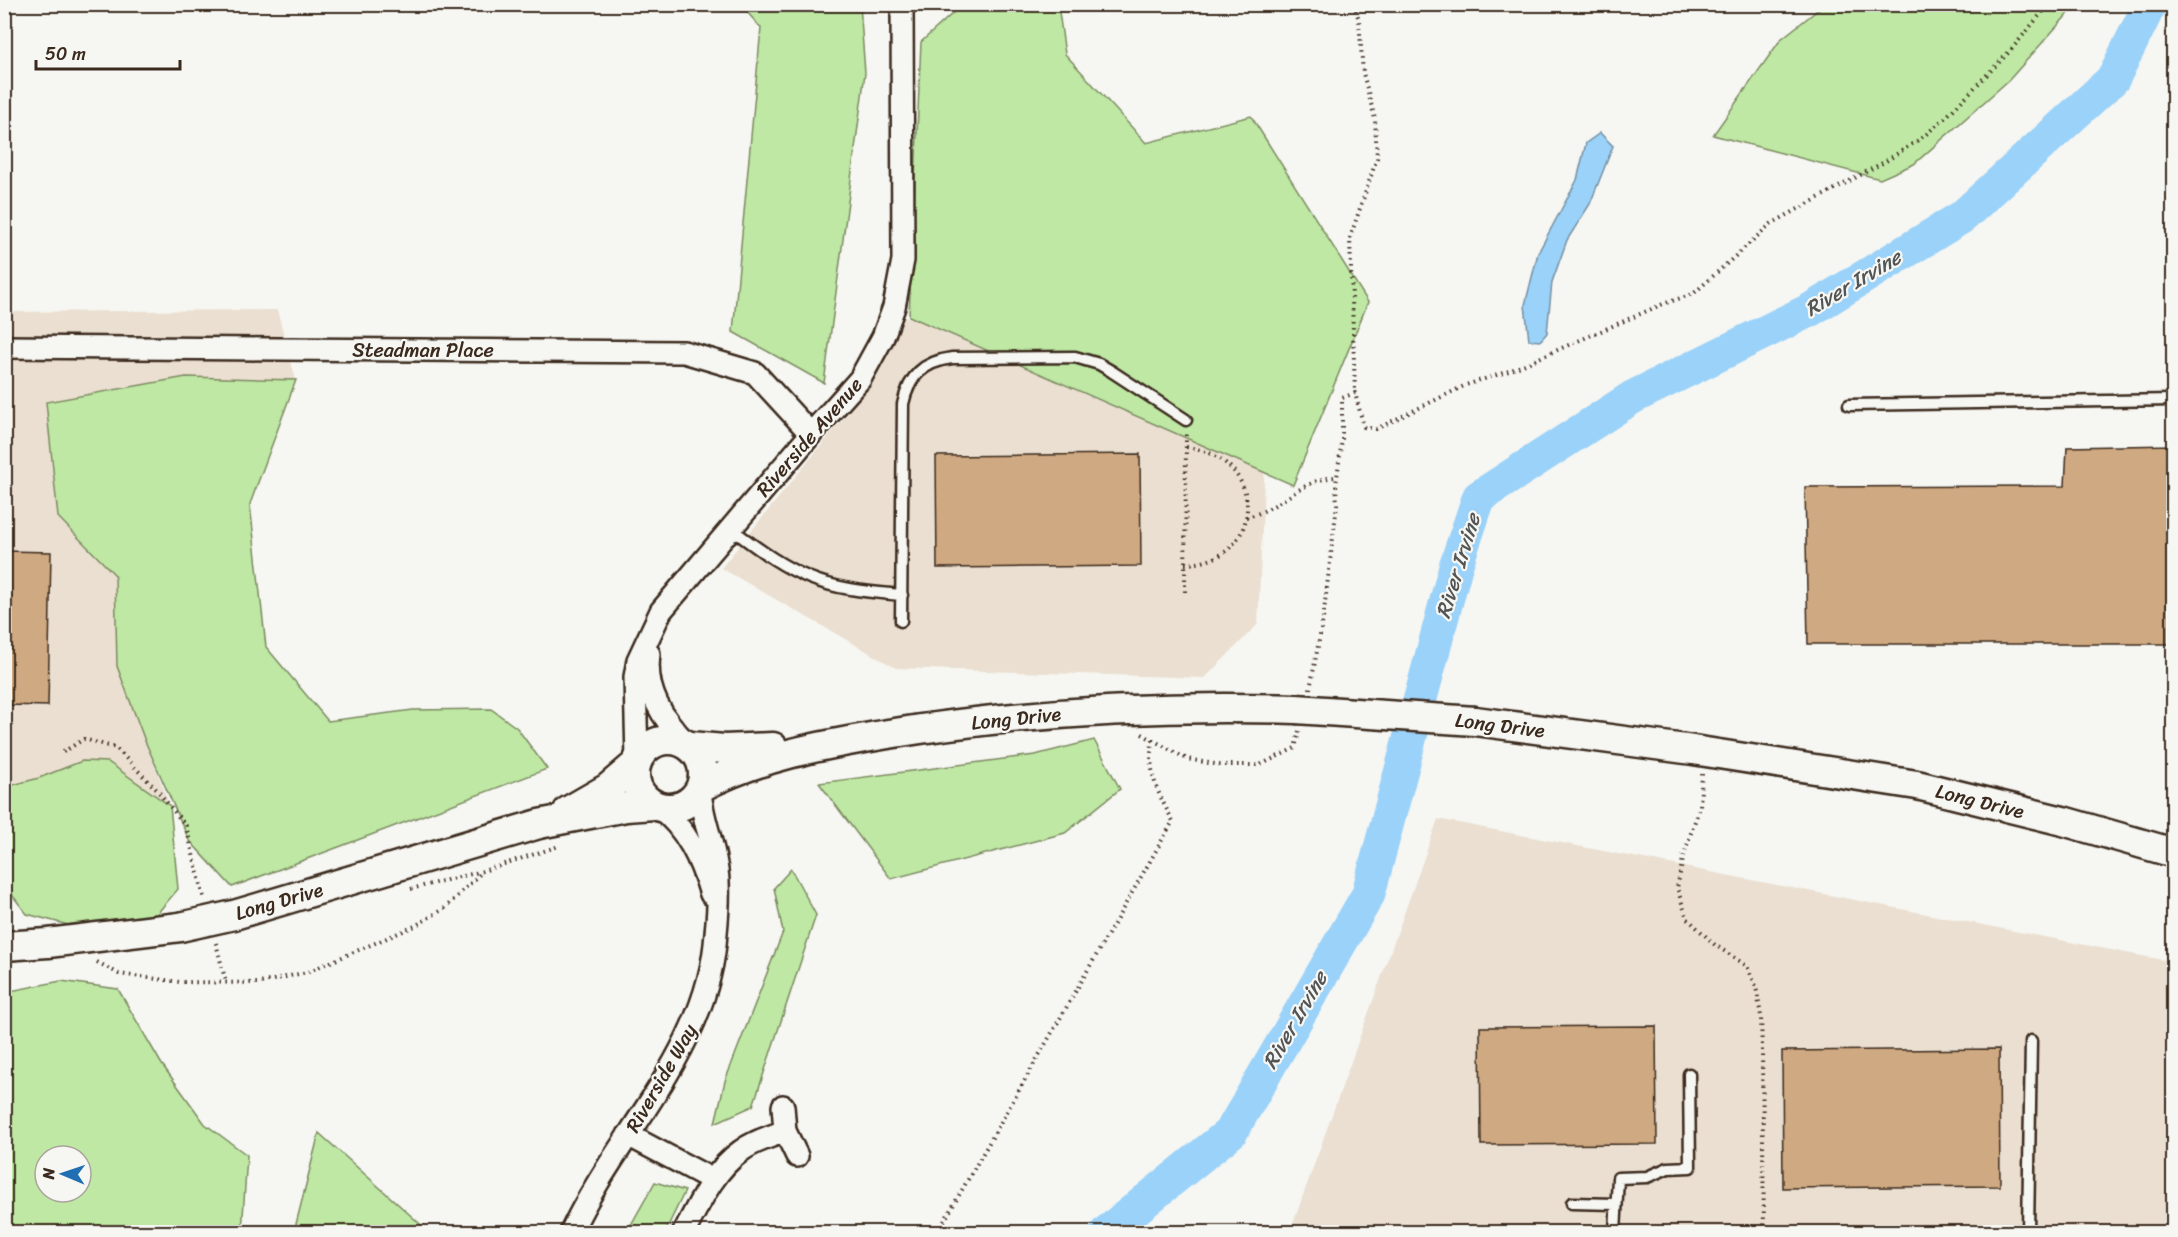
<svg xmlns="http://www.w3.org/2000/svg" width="2178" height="1237" viewBox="0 0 2178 1237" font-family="Sriracha,sans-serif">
  <rect width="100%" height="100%" fill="#f6f6f2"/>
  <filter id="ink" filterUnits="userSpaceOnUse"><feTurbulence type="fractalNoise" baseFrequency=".0167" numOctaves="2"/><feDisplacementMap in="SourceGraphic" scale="12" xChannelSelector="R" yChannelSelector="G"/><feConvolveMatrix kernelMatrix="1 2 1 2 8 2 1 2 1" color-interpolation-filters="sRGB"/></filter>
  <g filter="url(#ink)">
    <path fill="#eadfd0" d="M277,310L296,380L186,377L58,517L115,575L117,666L170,806L108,762L5,787V312Z
      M904,317L1079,334L1267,409L1258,624L1205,678L896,668L721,568L864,393Z
      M1438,819L2173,962V1232H1290Z"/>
    <path fill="#bee8a4" stroke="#7c8961" stroke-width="1.5" fill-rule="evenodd" d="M963,4L1058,5L1065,54L1146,143L1251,116L1368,302L1293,485L909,316L921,42Z
      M741,5H860L865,73L824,383L733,332L761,28Z
      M1824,5V4L2076,5L2009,80L1914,164L1880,179L1713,135L1781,39Z
      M186,377L296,380L250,504L266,647L328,721L413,710L491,709L517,728L547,769L232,887L189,840L145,741L117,666L115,575L58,517L46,402Z
      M1094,740L1120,789L1065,833L891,879L819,783L1035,755Z
      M82,761L108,762L170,806L178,889L155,916L72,926L27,914L5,886V787L39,778Z
      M791,869L816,915L753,1106L715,1123L725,1081L783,932L774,888Z
      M61,981L118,989L161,1063L205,1124L247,1155L242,1232H5V992ZM45,1156H81V1192H45Z
      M319,1133L429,1232H294Z
      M655,1182L685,1191L665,1232H627Z"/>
    <path fill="#9ad2f9" stroke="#748fa1" stroke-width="1.5" d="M1600,133L1613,146L1590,204L1567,240L1552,282L1547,333L1540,341L1529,340L1525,305L1538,253L1577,180L1586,143Z"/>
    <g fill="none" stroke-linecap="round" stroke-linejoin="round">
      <path stroke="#9ad2f9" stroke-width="34" d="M1107,1232L1231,1132L1368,895L1456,565L1479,497L1633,397L1810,310L1962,217L2113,79L2150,4"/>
    </g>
    <path fill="#cfa981" stroke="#3b2a1e" stroke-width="1.5" d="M2174,445V644H1808L1805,487L2065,486L2067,447Z
      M1140,454L1141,566L937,568L936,456Z
      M4,551L51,552L48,706L4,705Z
      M1656,1026L1657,1144L1481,1145L1480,1027Z
      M1999,1049L2000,1186L1783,1188L1782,1051Z"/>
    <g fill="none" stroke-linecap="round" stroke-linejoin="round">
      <defs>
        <path id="lane" d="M1849,405L2174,400
          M730,528C756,547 780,566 810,578C839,590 871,592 902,595
          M901,621L903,404C909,376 923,362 952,358L1075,357L1099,364L1111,371L1186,420
          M1572,1203L1616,1204
          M1615,1232L1618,1178L1647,1177L1668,1168L1690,1167L1689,1074
          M2028,1232L2031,1041"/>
        <path id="street" d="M4,347L684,352L755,373L811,434
          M649,654C644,692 663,719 687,744
          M637,760L635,677L638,660L661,611L811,434L860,379L883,337L894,307L903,260L902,4
          M658,807C687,828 701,861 711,894
          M783,1106L785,1131L797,1156
          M628,1135L713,1180
          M571,1232C618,1132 709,1049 716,933C718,913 720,884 716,864C712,838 701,816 700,789
          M684,1232C699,1204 714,1170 741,1151C754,1141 770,1137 785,1131"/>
        <path id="secondary" d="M1475,721L1693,750L1917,785L2063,821L2174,853
          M635 774a34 34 0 1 1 68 0a34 34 0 1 1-68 0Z
          M690,746L724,749L773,747
          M701,787C760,756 823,745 888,734C1023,712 1159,705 1296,709
          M568,811L608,788L636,764
          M234,915L539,824L626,807L654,805
          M4,946L48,943L180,927"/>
      </defs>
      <use href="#lane" stroke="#3b2a1e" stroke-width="15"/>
      <use href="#street" stroke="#3b2a1e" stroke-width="26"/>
      <use href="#secondary" stroke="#3b2a1e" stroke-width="33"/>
      <path stroke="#3b2a1e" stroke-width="4" stroke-dasharray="1.5 4.5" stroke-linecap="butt" d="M1354,4L1359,20L1363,73L1375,119L1377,158L1350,238L1355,393
        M1246,517C1280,510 1302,478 1337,477
        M1185,564C1265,563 1270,458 1186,447
        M1185,592L1186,432
        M1310,689L1323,619L1337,505L1336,485L1342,439V398L1355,393L1364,427L1376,429L1466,385L1509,371L1663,304L1693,294L1771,224L1886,161L1923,137L1947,116L2011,50L2049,4
        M1142,734L1187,759L1220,765H1260L1295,748L1299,731
        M63,752L84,739L116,748L157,790L186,826L204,898
        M1702,774L1700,806L1684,854L1677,888L1687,918L1715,945L1747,966L1756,986L1761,1016L1762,1050L1764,1232
        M411,889L483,871L559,846
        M216,943L226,983
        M97,962L119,974L180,982L260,983L307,972L415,926L445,908L482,872
        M938,1232L1173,821C1157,792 1148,774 1152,740"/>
      <use href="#lane" stroke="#f6f6f2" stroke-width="10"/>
      <use href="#street" stroke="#f6f6f2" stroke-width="21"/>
      <use href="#secondary" stroke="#f6f6f2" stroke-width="28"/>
      <defs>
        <path id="secondary-bridge" d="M1296,709L1475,721
          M180,927L234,915"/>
      </defs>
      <use href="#secondary-bridge" stroke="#3b2a1e" stroke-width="33" stroke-linecap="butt"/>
      <use href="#secondary-bridge" stroke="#f6f6f2" stroke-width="28"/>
    </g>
  </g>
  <g text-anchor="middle" stroke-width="4.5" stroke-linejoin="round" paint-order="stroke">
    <g font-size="20" fill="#3b2a1e" stroke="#f6f6f2">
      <text x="423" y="357">Steadman Place</text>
      <text transform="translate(809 437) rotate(-49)" y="7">Riverside Avenue</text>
      <text transform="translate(1016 718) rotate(-6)" y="7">Long Drive</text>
      <text transform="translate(1500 725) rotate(7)" y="7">Long Drive</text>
      <text transform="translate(1980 801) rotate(14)" y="7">Long Drive</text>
      <text transform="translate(279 901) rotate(-16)" y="7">Long Drive</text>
      <text transform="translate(661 1078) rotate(-60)" y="7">Riverside Way</text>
    </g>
    <g font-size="21" font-style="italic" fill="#535455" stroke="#f6f6f2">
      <text transform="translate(1853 283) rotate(-31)" y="7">River Irvine</text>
      <text transform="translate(1458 566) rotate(-73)" y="7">River Irvine</text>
      <text transform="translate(1295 1020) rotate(-60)" y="7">River Irvine</text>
    </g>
  </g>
  <rect width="2178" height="1237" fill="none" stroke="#f6f6f2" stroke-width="24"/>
  <rect x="12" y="12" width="2154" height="1213" fill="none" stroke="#3b2a1e" stroke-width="2" filter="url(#ink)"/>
  <g transform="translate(63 1174) rotate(272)"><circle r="28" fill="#f6f6f2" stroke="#aba49d" stroke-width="1.5"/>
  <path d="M0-4.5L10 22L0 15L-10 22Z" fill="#1f6fb2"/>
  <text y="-9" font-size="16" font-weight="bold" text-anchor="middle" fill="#3b2a1e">N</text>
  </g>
  <path d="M36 60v9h144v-9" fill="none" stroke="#3b2a1e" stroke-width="3"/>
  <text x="45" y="60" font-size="18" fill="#3b2a1e" stroke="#f6f6f2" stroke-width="4.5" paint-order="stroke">50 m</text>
</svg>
